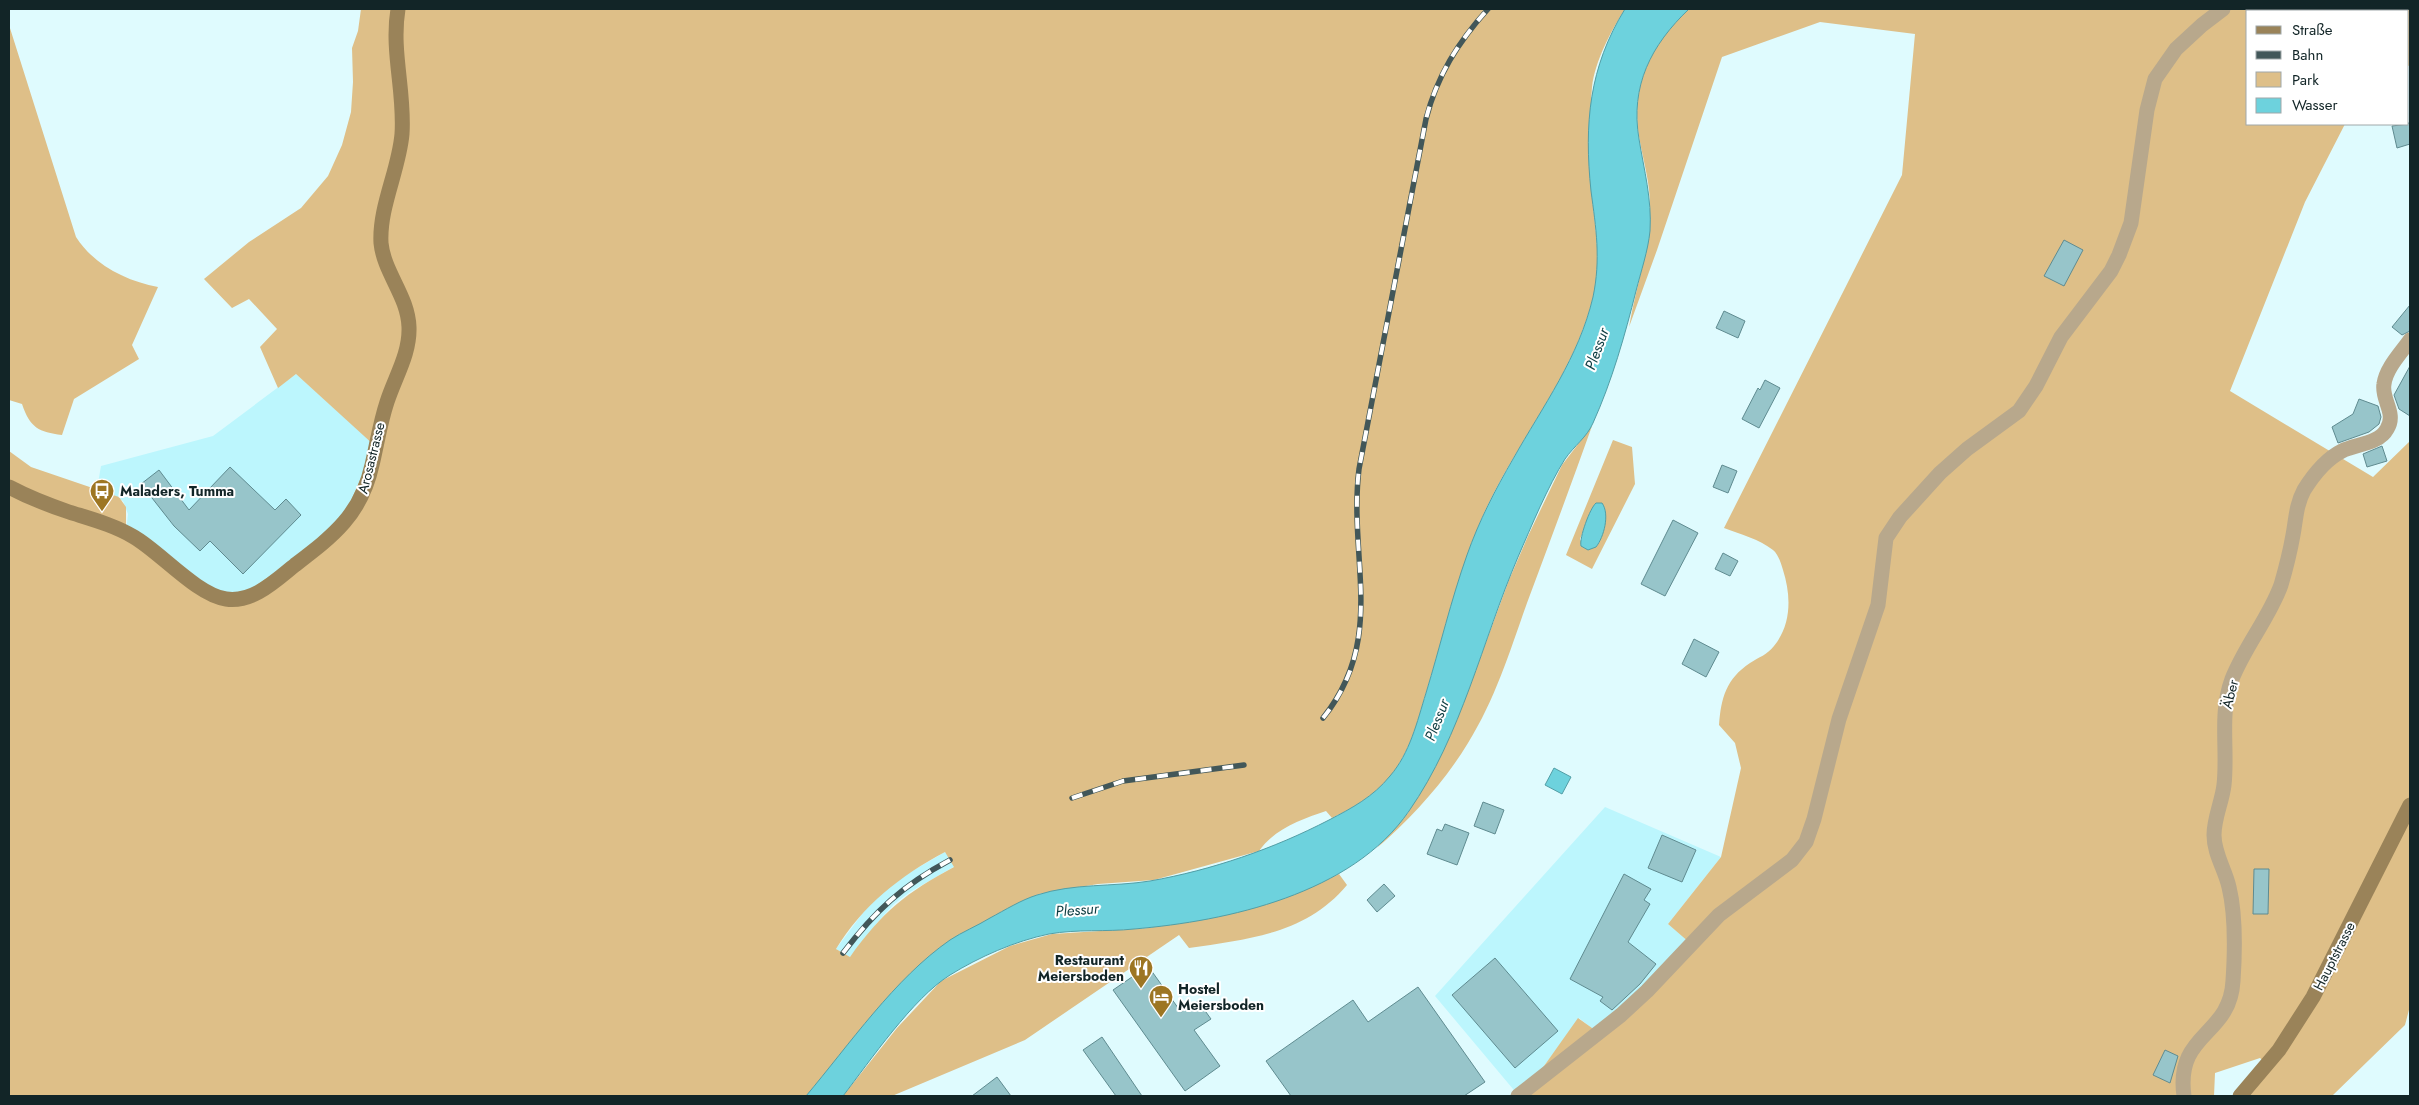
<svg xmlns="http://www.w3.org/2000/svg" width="2419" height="1105" viewBox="0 0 2419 1105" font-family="Jost,sans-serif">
  <rect width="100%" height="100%" fill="#dffbfe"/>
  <path fill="#bcf6fd" d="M296,374L376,446L359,504L267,587L229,600L126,532L128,514L123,501L114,495L97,489L101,466L213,436Z
    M1605,807L1721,857L1668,924L1691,943L1599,1034L1579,1018L1544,1066L1518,1095L1435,996Z
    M945,852L955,866L910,892L894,904L877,923L850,957L836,949L865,910L883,891L902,877Z"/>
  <path fill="#debf88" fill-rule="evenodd" d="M361,9H1625C1611,31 1595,61 1592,87C1590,106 1592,126 1592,145C1592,161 1590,178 1592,194C1595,233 1602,257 1593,297C1573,379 1514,443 1481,520C1458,573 1445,631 1428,686C1420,712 1414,739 1400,762C1385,789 1359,805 1332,818L1326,811C1302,819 1274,829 1259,851L1154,880L1098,884L1039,894L952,939L902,983L806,1096H9V451L31,467L119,497L126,507V533L202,589L236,599L338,530L375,446L296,374L278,388L260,347L277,329L249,299L232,308L204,279L249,242L301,208L328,176L342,145L351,112L353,82L352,48L358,31ZM945,852L954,867C907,892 882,912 850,957L836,949C863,905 900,876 945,852Z
    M1689,9H2410V65L2408,66V11H2248V124H2345L2305,202L2230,391L2373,477L2410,441V1006L2405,1025L2332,1096H2240L2267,1064L2260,1058L2215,1073L2214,1096H1517L1544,1066L1578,1018L1599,1033L1690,943L1668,924L1721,857L1741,768L1735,743L1719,725C1721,698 1726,679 1750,663C1759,657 1767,655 1774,646C1792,624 1791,595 1783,570C1781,563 1778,554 1773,550C1759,539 1740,534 1724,528L1902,175L1915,34L1820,22L1722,57L1657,250L1629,327C1636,286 1650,248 1650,206C1650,184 1644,163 1640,142C1629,87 1650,45 1689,9Z
    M9,25L76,237C94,265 126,281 158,287L132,345L139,359L74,399L62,435C39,432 30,428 22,404L9,400Z
    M1592,426C1571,485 1549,544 1527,603C1510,651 1495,700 1468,743C1443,784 1412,817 1377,848L1408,813L1440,757L1468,691L1509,580L1528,536L1562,465Z
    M1613,440L1632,447L1635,484L1592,569L1566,555ZM1605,508V517L1599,543L1596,547L1584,548L1580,539L1589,518Z
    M1339,874L1347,885C1306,934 1249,939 1189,948L1179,935L1025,1040L892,1096H843L897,1028L941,981L1010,946L1052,934L1148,928L1258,906L1298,892Z"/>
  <path fill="#6dd2dd" stroke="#529ea6" d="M1625,9H1689C1651,45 1630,86 1639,139C1644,170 1652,199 1650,231C1648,251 1641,271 1636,291C1625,335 1612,381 1593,423C1587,437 1574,446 1565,459C1548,486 1531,527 1518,557C1482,641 1462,735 1409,811C1352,894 1228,921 1134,929C1106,932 1077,929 1049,934C1015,941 979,957 950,975C913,998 870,1061 843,1096H806C849,1045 895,978 950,940C962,932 977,926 990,918C1005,910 1021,900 1037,895C1074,883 1113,887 1150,881C1212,870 1273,849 1329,820C1352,808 1373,797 1390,776C1410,753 1417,722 1426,693C1440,647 1451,600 1467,555C1479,521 1495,490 1513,459C1543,406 1579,357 1593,297C1601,259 1596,228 1591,191C1584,124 1589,67 1625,9Z
    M1596,503H1602C1610,514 1604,537 1596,547L1588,550L1581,546C1579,538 1590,508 1596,503Z
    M1554,768L1571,777L1562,794L1545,785Z"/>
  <path fill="#97c5ca" stroke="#5f8b90" d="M2410,121V144L2397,148L2392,126L2408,124Z
    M2064,240L2083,250L2064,286L2044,276Z
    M2410,305V331L2402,335L2392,327Z
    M1724,311L1745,321L1738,338L1716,328Z
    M2410,366V416L2399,409L2394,395Z
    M1765,380L1780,388L1759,428L1742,419L1758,388L1760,390Z
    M2359,399L2378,406L2381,417L2379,424L2369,432L2338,443L2332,427L2353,414Z
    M2382,446L2387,461L2367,467L2363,454Z
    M1722,465L1737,471L1728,493L1713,487Z
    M230,467L275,510L286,499L301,515L243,574L210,541L200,551L174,526L141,484L159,470L189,510Z
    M1673,520L1698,533L1665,596L1641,584Z
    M1723,553L1738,561L1730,576L1715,569Z
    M1694,639L1719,652L1706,677L1682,664Z
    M1483,802L1504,810L1495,834L1474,826Z
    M1445,824L1469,833L1457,865L1427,854L1437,829L1442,831Z
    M1662,835L1696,850L1682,882L1648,868Z
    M2254,869H2269L2268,914H2253Z
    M1624,874L1651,889L1644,900L1650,904L1628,942L1656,964L1640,984L1612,1010L1600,1001L1603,997L1570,979Z
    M1384,884L1395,896L1377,912L1367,900Z
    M1495,958L1558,1031L1515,1068L1452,995Z
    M1148,966L1181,1012L1198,1001L1211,1019L1194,1030L1220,1066L1185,1091L1113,990Z
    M1418,987L1485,1082L1464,1096H1291L1266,1061L1353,1000L1368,1022Z
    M1102,1037L1142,1096H1116L1083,1050Z
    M2165,1050L2178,1056L2170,1083L2153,1075Z
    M997,1077L1011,1096H972Z"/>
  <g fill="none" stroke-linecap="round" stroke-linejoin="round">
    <path stroke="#b8a88c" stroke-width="15" d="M1518,1096L1621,1015L1647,991L1719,915L1792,860L1806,842L1814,819L1839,719L1878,605L1886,538L1900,517L1940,473L1967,449L2019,411L2036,386L2061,337L2111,271L2119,255L2131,223L2147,110L2155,79L2176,49L2202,25L2223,9
      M2184,1096C2175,1032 2230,1037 2233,981C2235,951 2236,916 2229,887C2225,869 2214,854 2214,835C2214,818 2222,802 2224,785C2228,749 2219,714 2232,679C2245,646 2269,618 2281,585C2286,568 2290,552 2293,535C2296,519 2296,505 2304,490C2314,474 2326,459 2342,451C2356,444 2379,444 2387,429C2397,413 2381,400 2384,384C2386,368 2401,353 2410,340"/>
    <path stroke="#9a8359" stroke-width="15" d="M9,487C28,497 48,505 69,512C91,519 114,525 134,537C160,552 197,595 226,599C253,603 275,581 295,565C333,536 361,515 372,465C377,444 380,423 387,402C395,377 410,354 409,327C408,296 384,273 381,243C379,207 399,170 402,134C405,92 391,51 398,9
      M2240,1096L2279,1050L2313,997L2410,805"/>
    <defs>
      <path id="rail" d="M1323,718C1387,638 1348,560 1359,469L1426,119C1437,76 1458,42 1488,9
        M1072,798L1123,781L1244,765
        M843,953C875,911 903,885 950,860"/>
    </defs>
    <use href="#rail" stroke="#425759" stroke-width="5.5"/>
    <use href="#rail" stroke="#fff" stroke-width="4" stroke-dasharray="11" stroke-linecap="butt"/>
  </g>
  <defs>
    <symbol id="bus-pin" viewBox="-11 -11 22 30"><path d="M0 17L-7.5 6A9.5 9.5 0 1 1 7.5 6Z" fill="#9d7623" stroke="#fff"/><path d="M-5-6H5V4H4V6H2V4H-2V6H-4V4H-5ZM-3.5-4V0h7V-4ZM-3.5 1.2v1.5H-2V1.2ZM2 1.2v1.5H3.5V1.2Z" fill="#fff"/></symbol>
    <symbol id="restaurant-pin" viewBox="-11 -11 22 30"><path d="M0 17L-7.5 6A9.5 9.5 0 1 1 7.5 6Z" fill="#9d7623" stroke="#fff"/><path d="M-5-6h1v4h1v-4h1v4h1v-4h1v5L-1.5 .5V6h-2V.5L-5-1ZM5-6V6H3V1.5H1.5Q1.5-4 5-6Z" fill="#fff"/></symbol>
    <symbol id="hotel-pin" viewBox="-11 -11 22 30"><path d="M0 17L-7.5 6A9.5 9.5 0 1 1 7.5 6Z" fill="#9d7623" stroke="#fff"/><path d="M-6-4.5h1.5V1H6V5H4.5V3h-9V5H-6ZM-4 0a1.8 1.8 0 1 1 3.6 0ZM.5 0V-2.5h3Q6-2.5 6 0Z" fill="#fff"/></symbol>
  </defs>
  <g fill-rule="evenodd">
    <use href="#bus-pin" x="88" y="477" width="28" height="38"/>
    <use href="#restaurant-pin" x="1127" y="954" width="28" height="38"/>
    <use href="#hotel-pin" x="1147" y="983" width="28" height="38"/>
  </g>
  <g text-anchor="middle" stroke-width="4" stroke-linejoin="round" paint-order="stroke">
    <g font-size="14" fill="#122527" stroke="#fff">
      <text transform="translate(371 458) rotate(-76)" y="5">Arosastrasse</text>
      <text transform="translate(2230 694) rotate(-76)" y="5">Äber</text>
      <text transform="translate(2334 956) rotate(-63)" y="5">Hauptstrasse</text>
    </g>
    <g font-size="14" font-weight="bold" fill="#122527" stroke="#fff" text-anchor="start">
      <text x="120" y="496">Maladers, Tumma</text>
      <text x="1124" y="965" text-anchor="end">Restaurant<tspan x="1124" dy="16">Meiersboden</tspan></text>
      <text x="1178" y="994">Hostel<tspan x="1178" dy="16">Meiersboden</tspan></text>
    </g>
    <g font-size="15" font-style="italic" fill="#0c3c41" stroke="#fff">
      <text transform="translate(1597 349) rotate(-70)" y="5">Plessur</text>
      <text transform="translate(1437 720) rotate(-69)" y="5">Plessur</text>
      <text transform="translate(1077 910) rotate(-4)" y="5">Plessur</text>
    </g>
  </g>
  <rect width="2419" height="1105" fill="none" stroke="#122527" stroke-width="20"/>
  <rect x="2246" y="10" width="162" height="115" fill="#ffffff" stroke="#a0a8a9"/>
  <rect x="2256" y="26" width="25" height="8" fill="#9a8359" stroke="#a0a8a9"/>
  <text x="2292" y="35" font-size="15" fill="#122527">Straße</text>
  <rect x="2256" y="51" width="25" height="8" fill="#425759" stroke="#a0a8a9"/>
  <text x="2292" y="60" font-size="15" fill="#122527">Bahn</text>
  <rect x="2256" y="72" width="25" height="15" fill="#debf88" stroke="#a0a8a9"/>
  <text x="2292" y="85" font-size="15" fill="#122527">Park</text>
  <rect x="2256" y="98" width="25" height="15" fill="#6dd2dd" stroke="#a0a8a9"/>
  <text x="2292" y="110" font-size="15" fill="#122527">Wasser</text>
</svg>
